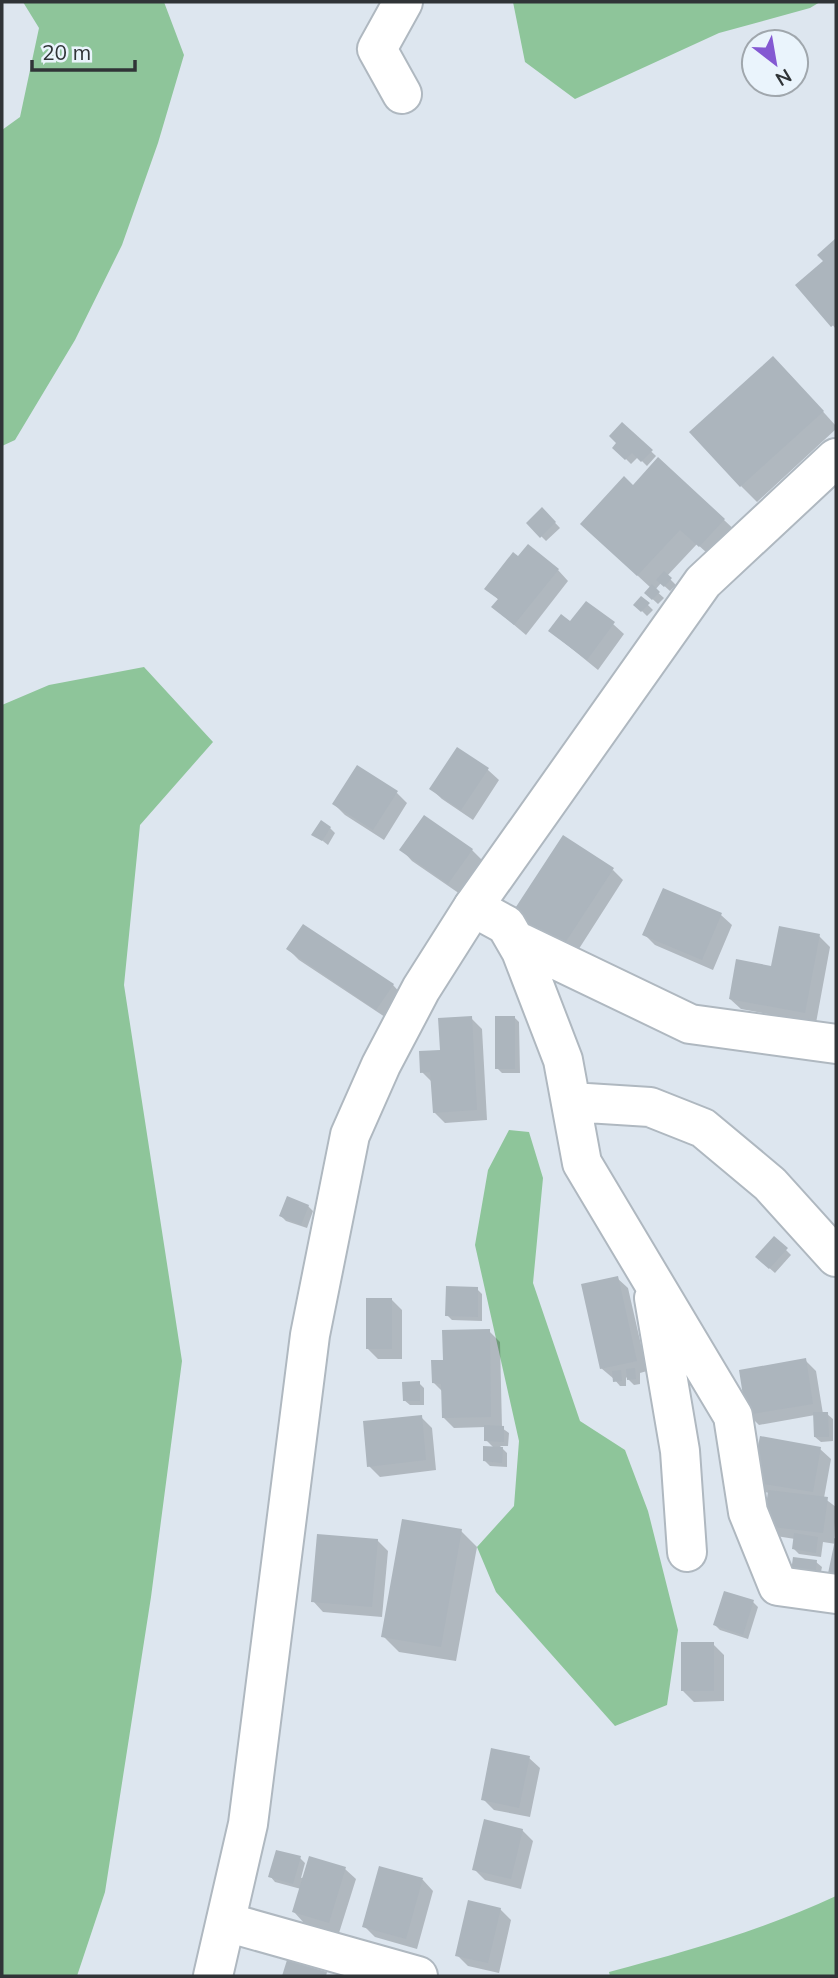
<svg xmlns="http://www.w3.org/2000/svg" width="838" height="1978" viewBox="0 0 838 1978" font-family="Mulish,sans-serif">
  <rect width="100%" height="100%" fill="#dde6ef"/>
  <path fill="#8ec59a" d="M23,2H164L184,55L158,143L122,245L75,340L15,440L2,446V130L20,117L39,28Z
    M513,2H820L810,8L719,33L575,99L525,62Z
    M144,667L213,742L140,825L124,985L182,1361L151,1597L105,1892L77,1976H2V705L49,685Z
    M509,1130L529,1132L543,1178L533,1283L580,1421L625,1450L648,1511L678,1630L667,1705L615,1726L496,1592L477,1547L514,1506L519,1441L475,1245L488,1170Z
    M836,1896V1976H610L609,1972C687,1951 763,1930 836,1896Z"/>
  <path fill="#0003" d="M836,240V329L798,285L825,262L820,255Z
    M789,374L836,426V429L757,502L741,486Z
    M622,424L656,456L647,466L638,457L631,464L615,448Z
    M633,487L724,520L740,535L716,561L697,544L667,576L676,585L670,591L661,583L655,590L664,598L658,604L646,593L651,588L598,539Z
    M542,509L560,528L546,541L528,523Z
    M558,570L568,581L526,635L493,607L499,600L487,588Z
    M641,598L653,610L647,616L636,605Z
    M570,624H613L624,634L598,670L550,631Z
    M458,749L488,770L499,780L473,820L442,799L431,789Z
    M397,793L407,803L384,840L345,815L334,804Z
    M330,828L335,833L328,845L314,834Z
    M402,850H472L483,861L460,894L412,861Z
    M613,870L623,880L575,955L525,924L514,913Z
    M721,915L732,925L713,970L655,945L644,934Z
    M819,936L830,947L816,1023L741,1009L730,999Z
    M288,949L393,985L403,996L388,1019L299,960Z
    M514,1017L519,1022L520,1073H502L497,1068Z
    M471,1018L482,1029L487,1120L445,1123L434,1112L433,1083L422,1072Z
    M308,1206L313,1211L307,1228L286,1221L281,1216Z
    M774,1238L791,1255L775,1273L757,1257Z
    M617,1278L628,1288L647,1371L640,1373V1384L634,1385L626,1377V1386H620L614,1379L601,1368Z
    M477,1289L482,1294V1321L452,1320L447,1315Z
    M392,1300L402,1310V1359H378L367,1348Z
    M489,1331L500,1342L502,1428L509,1433L508,1446H500L507,1453V1467L490,1466L485,1461L494,1448L486,1440V1427L454,1428L443,1417V1392L434,1383L444,1361Z
    M805,1360L816,1371L823,1414H827L833,1419V1441L821,1442L815,1437V1415L759,1425L748,1414Z
    M419,1383L424,1388V1405H410L404,1400Z
    M421,1417L432,1428L436,1470L380,1477L369,1466Z
    M820,1449L831,1459L824,1498L836,1507L834,1538L836,1539V1591L828,1583L836,1544L823,1542L821,1557L799,1554L794,1549L795,1539L776,1536L766,1525L770,1493L764,1492L753,1481Z
    M461,1531L477,1547L456,1661L399,1652L383,1636Z
    M377,1540L388,1551L382,1617L323,1612L313,1601Z
    M816,1562L822,1567L819,1581L798,1577Z
    M753,1602L758,1607L748,1639L720,1630L715,1625Z
    M713,1644L724,1655V1701L694,1702L683,1691Z
    M529,1758L540,1768L530,1817L494,1810L483,1799Z
    M522,1830L533,1841L521,1889L485,1880L474,1869Z
    M300,1858L305,1863L301,1878L345,1869L356,1879L339,1933L304,1923L294,1912L301,1889L275,1882L270,1876Z
    M380,1868L423,1880L433,1891L417,1949L375,1937L364,1926Z
    M500,1909L511,1920L499,1973L468,1966L457,1955Z"/>
  <path fill="#acb5bd" d="M836,238V323L831,327L795,285L823,261L817,255Z
    M773,356L824,411L740,487L689,432Z
    M622,422L653,450L641,462L632,453L625,460L612,448L616,443L609,436Z
    M658,457L725,519L699,547L680,530L637,576L580,524L624,476L633,485Z
    M542,507L556,522L540,538L526,523Z
    M528,544L559,569L514,625L491,607L498,599L484,589L513,552L518,556Z
    M664,571L672,578L664,587L656,580Z
    M652,584L660,592L652,600L644,593Z
    M641,596L650,603L641,612L633,605Z
    M586,601L615,622L587,660L548,631L561,614L570,621Z
    M457,747L489,768L461,810L429,789Z
    M357,765L398,791L373,830L332,804Z
    M424,815L473,849L448,884L399,850Z
    M321,820L331,827L322,841L311,835Z
    M563,835L614,868L563,946L512,913Z
    M663,888L722,913L702,960L642,935Z
    M303,924L394,984L376,1010L286,949Z
    M779,926L820,934L805,1013L729,999L736,959L771,966Z
    M472,1016L477,1110L433,1113L430,1072L420,1073L419,1051L440,1050L438,1018Z
    M495,1016H515V1069H495Z
    M287,1196L309,1205L301,1225L279,1216Z
    M774,1236L788,1248L769,1269L755,1257Z
    M618,1276L637,1361L600,1369L581,1284Z
    M446,1286L478,1287V1317L445,1316Z
    M366,1298H392V1349H366Z
    M490,1329L491,1417L442,1418L441,1384L432,1383L431,1360H443L442,1330Z
    M806,1358L813,1404L746,1415L739,1370Z
    M635,1368L636,1379L627,1380L626,1369Z
    M621,1370L622,1381L613,1382L612,1371Z
    M420,1381V1401H403L402,1382Z
    M813,1412H828L829,1437H814Z
    M422,1415L426,1460L367,1467L363,1421Z
    M484,1425L504,1426V1442L484,1441Z
    M760,1436L821,1447L813,1492L751,1482Z
    M483,1446L503,1447L502,1463L483,1461Z
    M768,1490L828,1497L823,1533L764,1526Z
    M402,1519L462,1529L441,1647L381,1637Z
    M794,1533L818,1537L816,1553L792,1549Z
    M317,1534L378,1539L372,1607L311,1602Z
    M835,1540L836,1541V1585L826,1583Z
    M793,1557L817,1560L815,1577L791,1572Z
    M724,1591L754,1600L743,1635L713,1625Z
    M681,1642H714V1691H681Z
    M491,1748L530,1756L519,1808L481,1800Z
    M484,1819L523,1829L511,1879L472,1870Z
    M276,1850L301,1856L293,1884L268,1877Z
    M309,1856L346,1867L329,1923L292,1912Z
    M379,1866L423,1878L406,1939L362,1927Z
    M468,1900L501,1908L488,1963L455,1956Z
    M287,1960L327,1972L326,1976H282Z"/>
  <g fill="none" stroke-linecap="round" stroke-linejoin="round">
    <defs>
      <path id="street" d="M402,94L377,49L403,2
        M473,907L506,925L521,951L563,1060L582,1163L733,1416L748,1512L778,1586L836,1594
        M515,940L690,1024L836,1044
        M571,1102L650,1107L703,1128L770,1184L836,1257
        M654,1298L680,1451L687,1552
        M226,1922L418,1976"/>
      <path id="secondary" d="M213,1976L248,1824L310,1335L350,1135L381,1065L421,989L473,907L703,582L836,458"/>
    </defs>
    <use href="#street" stroke="#afb8c0" stroke-width="42"/>
    <use href="#secondary" stroke="#afb8c0" stroke-width="42"/>
    <use href="#street" stroke="#fff" stroke-width="38"/>
    <use href="#secondary" stroke="#fff" stroke-width="38"/>
  </g>
  <rect width="838" height="1978" fill="none" stroke="#303437" stroke-width="7"/>
  <g transform="translate(775 63) rotate(149)"><circle r="33" fill="#eaf4fc" stroke="#a0a7ad" stroke-width="2"/>
  <path d="M0-5L12 26L0 18L-12 26Z" fill="#8459d2"/>
  <text y="-10" font-size="19" font-weight="bold" text-anchor="middle" fill="#303437">N</text>
  </g>
  <path d="M32 60v10h103v-10" fill="none" stroke="#303437" stroke-width="3.5"/>
  <text x="42" y="60" font-size="21" fill="#303437" stroke="#eaf4fc" stroke-width="5" paint-order="stroke">20 m</text>
</svg>
